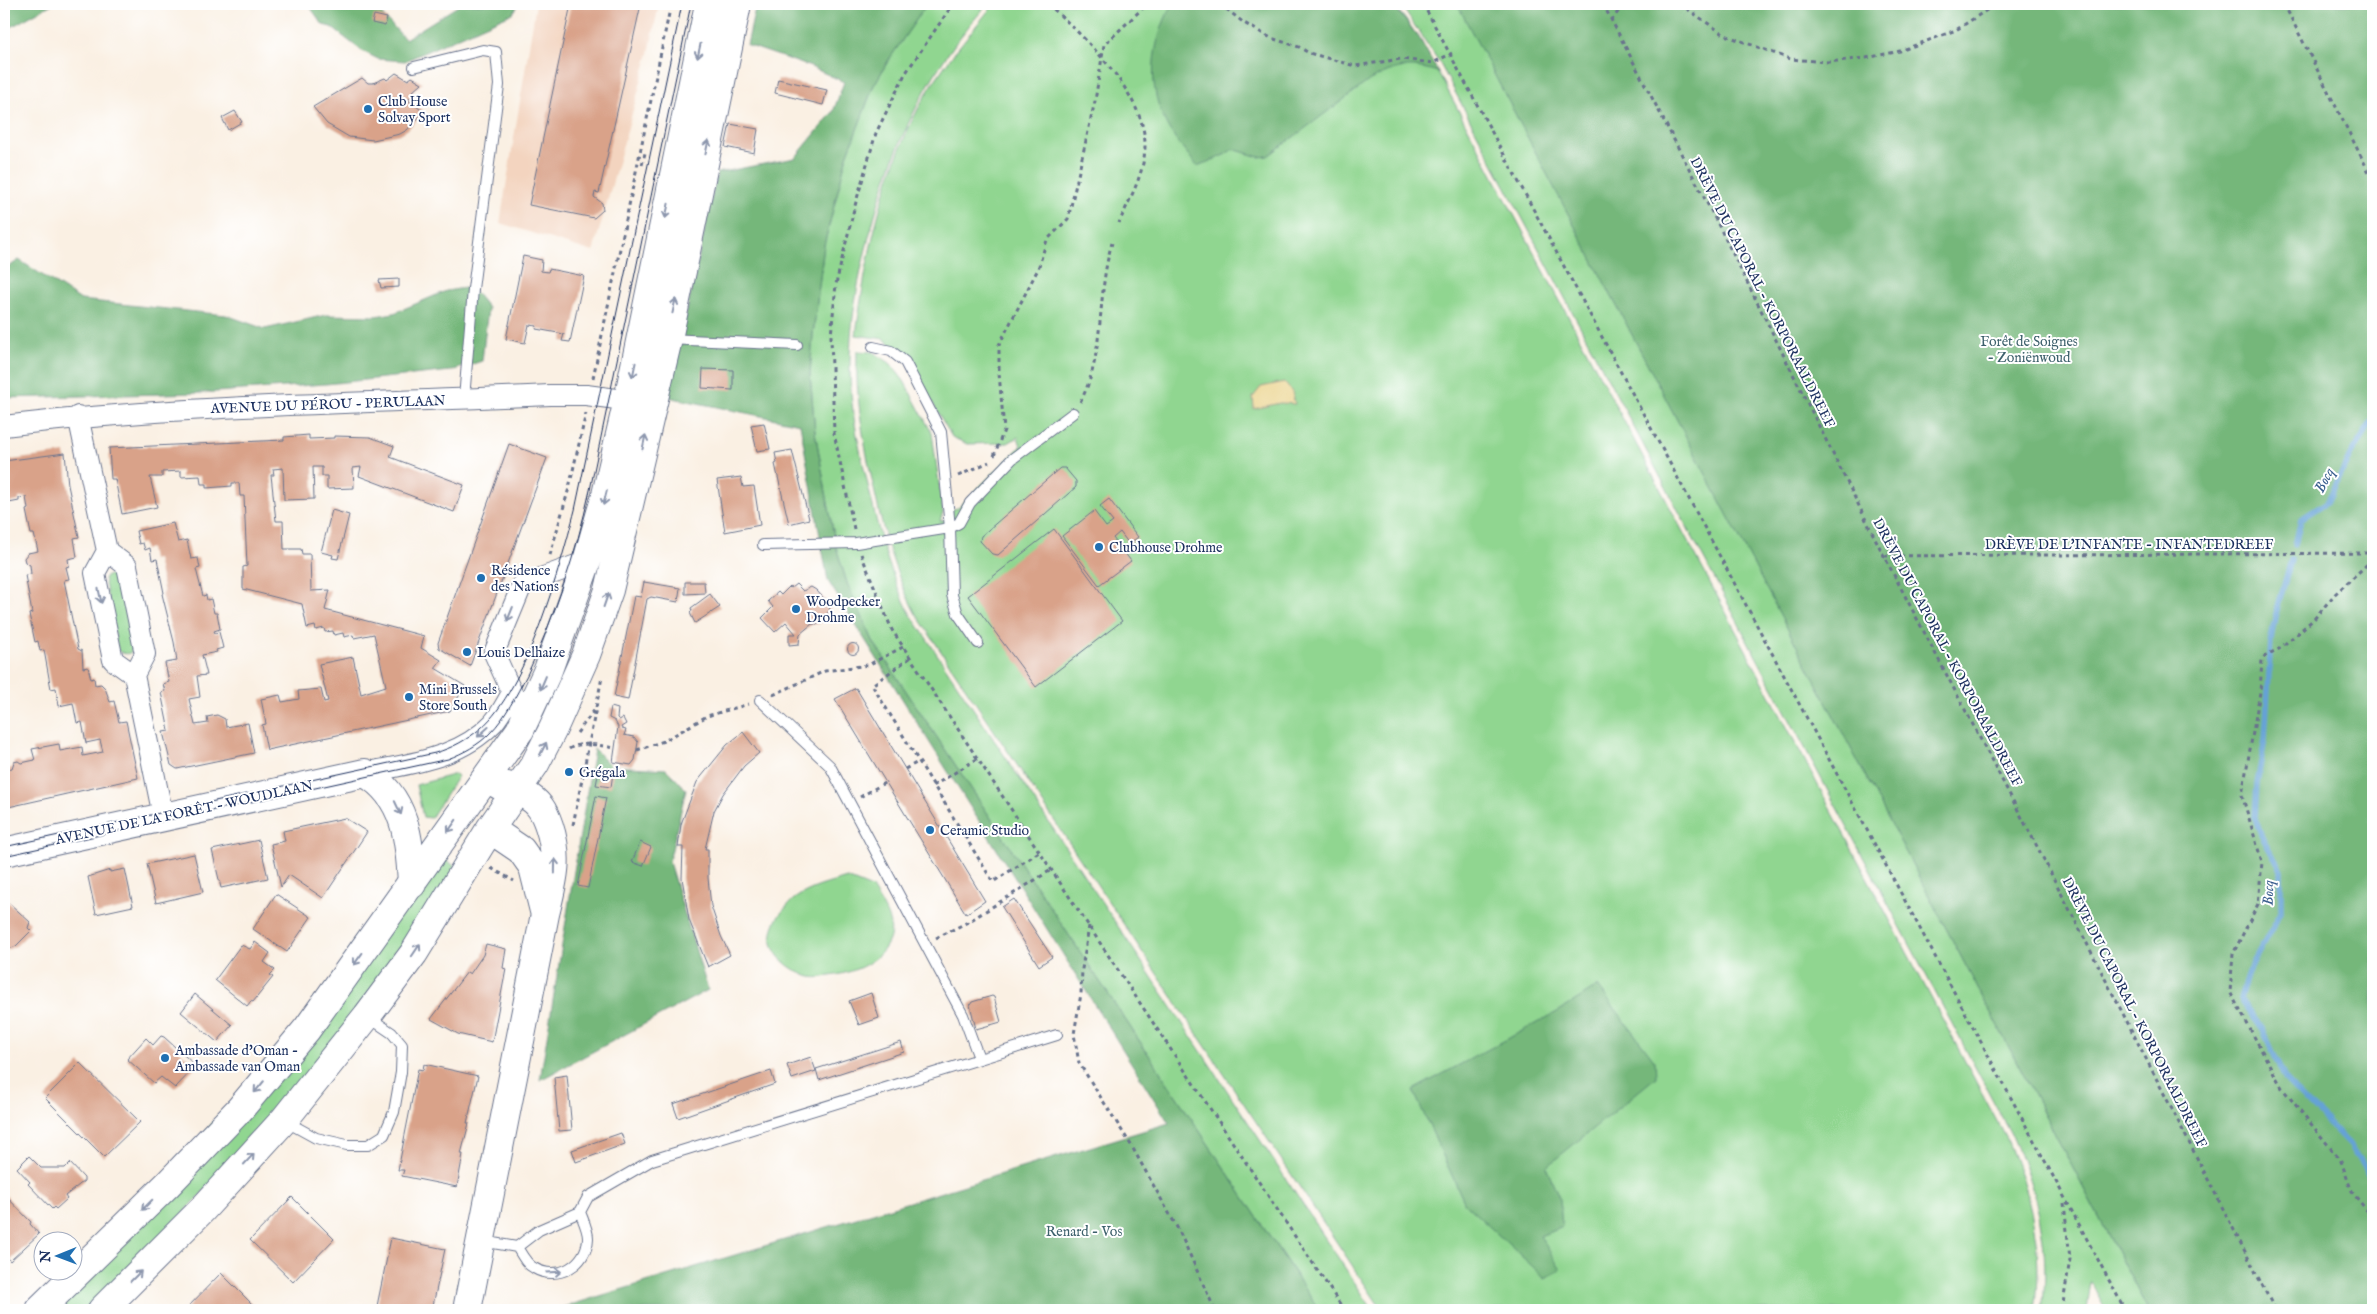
<svg xmlns="http://www.w3.org/2000/svg" width="2377" height="1314" viewBox="0 0 2377 1314" font-family="'IM FELL English',serif">
  <rect width="100%" height="100%" fill="#fff"/>
  <filter id="ink" filterUnits="userSpaceOnUse"><feTurbulence type="fractalNoise" baseFrequency=".02" numOctaves="2"/><feDisplacementMap in="SourceGraphic" scale="10" xChannelSelector="R" yChannelSelector="G"/><feConvolveMatrix kernelMatrix="1 2 1 2 8 2 1 2 1" color-interpolation-filters="sRGB"/></filter>
  <filter id="wash" filterUnits="userSpaceOnUse"><feTurbulence type="fractalNoise" baseFrequency=".0096" numOctaves="4" result="noise"/><feDisplacementMap in="SourceGraphic" scale="20" xChannelSelector="R" yChannelSelector="G"/><feGaussianBlur stdDeviation="1.12" result="paint"/><feColorMatrix in="noise" values="0 0 0 0 0 0 0 0 0 0 0 0 0 0 0 0 0 1.4 0 .05"/><feComposite in="paint" operator="in"/></filter>
  <g filter="url(#wash)">
    <rect width="100%" height="100%" fill="#faf0e3"/>
    <path fill="#f3d4bf" d="M536,4H659L649,53L593,252L500,223Z"/>
    <path fill="#90d690" stroke="#568277" d="M927,4H988C926,71 893,146 870,233C858,278 849,325 850,371C850,412 861,455 870,494C881,540 889,573 911,615L1373,1310H1319L874,643L847,583L836,547L815,432L810,374L813,334L824,245L846,159L873,87L888,61Z
      M994,4H1392C1411,23 1425,48 1438,72L2008,1142C2031,1196 2044,1251 2035,1310H1382L916,614C892,569 883,530 872,480C863,437 855,395 857,351L873,352L890,363L904,381L932,433L943,512L940,521L950,519L953,509L958,508L1021,446L1018,437L1008,443L967,444L952,437L905,355L884,339L856,335C866,258 882,178 918,109C938,70 967,37 994,4Z
      M1400,4H1457L1462,12L2148,1310H2106L2091,1282L2087,1310H2042C2051,1250 2038,1193 2013,1138L1438,60Z
      M113,573L121,574L136,648C130,655 125,655 118,651L104,578Z
      M456,774L458,776L431,818L423,817L416,785Z
      M441,857L458,868L307,1081L164,1234L86,1310H52Z
      M847,878L872,888C880,902 896,923 889,940C880,963 852,973 830,976C822,977 815,979 807,976C778,964 759,942 781,913C785,909 789,903 794,899C809,888 830,883 847,878Z"/>
    <path fill="#74b77a" stroke="#48736c" d="M4,4H52L4,31Z
      M308,4H372L405,39L461,4H519L513,13L405,61L378,59L362,51L331,27L323,25Z
      M756,4H927L888,61L873,87L846,159L824,245L813,334L810,374L815,432L836,547L847,583L874,643L1319,1310H554L1169,1123L828,581L800,424L668,397L717,173L795,158L833,112L844,82L811,67L747,45Z
      M1172,4H1392L1420,39L1438,72C1408,63 1398,66 1370,80L1268,156L1259,157L1233,149L1223,156L1197,166C1188,154 1177,142 1169,129C1145,87 1151,45 1172,4Z
      M1457,4H2373V1310H2148Z
      M19,260L81,300L226,315L265,329L326,315L375,316L394,313L446,291L471,287L488,308L482,361L451,371L326,384L202,393L4,398V270Z
      M594,749L611,766L666,769L686,789L669,862L708,990L540,1080Z
      M1598,986L1655,1061L1656,1077L1546,1167L1560,1199L1562,1227L1540,1236L1561,1270L1545,1278L1465,1204L1413,1090L1559,1011Z"/>
    <path fill="#eeda9e" stroke="#84847e" d="M1284,382L1292,392L1295,404L1280,403L1254,409L1253,397L1261,387Z"/>
    <g fill="none" stroke-linecap="round" stroke-linejoin="round">
      <path stroke="#65a2d6" stroke-width="5.5" d="M2295,545L2301,519L2327,502L2351,454L2373,420
        M2291,560L2275,617L2271,639L2265,740L2257,784L2255,818L2261,835L2281,870V912L2248,972L2240,999L2263,1030L2285,1079L2349,1145L2373,1181"/>
    </g>
    <g id="blocks">
      <path fill="#d9a289" d="M571,4H641L599,193L595,192L594,197L602,203L603,210L594,218L529,205Z
        M374,15L387,18L385,26L372,23Z
        M396,73L408,80L412,77L422,83L412,92L413,95L408,100L424,112L407,130L400,134L373,140L349,137L327,124L313,107L362,78L368,83H373L385,78L387,80Z
        M778,79L827,90L823,105L775,93Z
        M235,111L242,122L228,130L222,118Z
        M730,124L758,129L754,153L725,147Z
        M523,256L542,260L541,271L548,272L549,269L584,276L570,342L562,341L564,334L536,329L537,326L529,325L525,343L506,339Z
        M399,279V287L381,288L379,280Z
        M703,369L733,370V390L702,388Z
        M764,423L770,449L757,451L751,425Z
        M309,435V439L334,438V436L370,437L394,446L390,457L464,485L454,512L359,476L361,467L353,468L354,488L327,489V476H322V467H313L314,499L284,500L283,468L273,469L274,475H271L276,521H283L284,549H301L302,554H310L311,591L330,590L325,610L424,636L421,648L441,660L435,668L465,686L450,711L267,750L262,725L266,724L261,699L280,695L282,702L299,699L298,691L321,689L324,702L328,701L319,664L353,657L361,694L386,686L374,634L354,638L353,635L344,637L343,633L334,635L333,631L325,632L324,628L316,630L315,626L307,628L302,604L243,589V567L247,566L244,496H240L239,483H232V486L206,488V484H201L200,476L181,477V471L162,472V477H150L157,507L122,514L115,479H111L109,448L284,440V437Z
        M509,444L547,458L470,666L439,648L438,643Z
        M792,450L809,519L789,524L775,464L777,463L775,453Z
        M65,453L68,485L79,537L74,538L77,557L68,559L69,566L66,567L69,579L64,580L78,649L82,651L83,668L88,667L91,679L94,678L95,685L101,684L105,688L110,702L114,701L119,722L126,721L138,778L4,808V770L12,768L14,762L18,761L21,763L35,760L32,749L59,744L60,751L82,747L83,756L103,752L100,740L86,743L82,722L77,723L73,703L59,706L56,688L51,689L44,650L40,651L38,641L35,642L29,614L32,613L25,575L31,574L30,565L25,562L24,558L28,553L38,551L34,534H31L26,510L28,509L26,497L19,498V501L4,504V461Z
        M1060,468H1065L1076,481V487L998,555L992,554L980,541L981,536Z
        M741,477L743,487L754,486L760,525L725,532L717,480Z
        M1109,499L1138,537L1129,544L1120,532L1113,538L1131,561L1099,585L1062,536L1094,511L1106,527L1113,522L1100,506Z
        M332,510L349,515L338,559L332,558L333,555L321,552Z
        M173,523L178,542L187,540L191,559L198,558L200,568L196,569L198,577L203,596L206,595L207,600L211,599L214,613H217L220,629L214,631L215,633L219,632L223,648L216,650L217,652L202,655L207,675L197,676L200,697L189,699L195,725L208,723L207,717L217,715L225,719L226,727L248,723L254,753L177,769L171,765L163,732L169,731L161,692L165,691L163,684L169,682L165,663L177,661L174,642L162,594L164,593L157,559L152,560L150,548L145,550L143,543L139,544L136,531Z
        M1054,529L1122,621L1036,687L968,596Z
        M644,582L680,588L678,602L651,597L647,599L628,700L614,697L634,596L641,597Z
        M685,582H704L705,593L685,594Z
        M796,584L803,591L811,587L816,590L828,603L830,610L819,624H812L800,634L799,644L789,645V634H796L786,622L775,632L762,618L773,607L768,601L778,592L781,595L790,586L791,588Z
        M710,594L720,607L695,623L690,613L692,611L691,608Z
        M847.5 649a5.5 5.5 0 1 1 11 0a5.5 5.5 0 1 1-11 0Z
        M856,688L985,901L966,914L835,699Z
        M611,707L618,709L617,718L619,720L623,718L626,724L621,727L622,729L626,730L624,735L634,737L638,742L635,760L631,765L613,762L618,727L615,721L609,718Z
        M743,732L759,753L744,766L723,794L714,811L705,849H708V878L711,906L721,936L730,955L708,967L689,920L682,878L683,847H678L681,824L697,782L727,745Z
        M599,770L613,773L611,787L596,785Z
        M596,796L606,798L588,888L578,886Z
        M345,818L367,832L323,898L289,875L281,887L271,844L285,841L283,831Z
        M259,840L268,878L221,888L212,850Z
        M640,842L651,847L643,866L632,862Z
        M194,854L203,892L156,903L147,864Z
        M125,869L133,906L96,914L88,877L110,870V872Z
        M276,894L311,917L287,952L253,929Z
        M1014,899L1052,957L1039,966L1002,907Z
        M8,902L30,922L28,928L31,931L16,946L5,951L4,906Z
        M255,942L270,953L264,962L275,970L270,975L273,977L253,1002L251,1001L247,1006L215,980L241,945L250,949Z
        M486,944L506,949L503,968L506,969L492,1042L458,1034L431,1019L467,972L470,974L483,955Z
        M871,993L879,1018L859,1025L849,1001Z
        M195,994L232,1025L217,1042L181,1012Z
        M992,996L994,997L1001,1022L976,1029L970,1005L972,1002Z
        M161,1036L164,1037L196,1066L175,1088L161,1077L154,1083L127,1059L146,1038L153,1045Z
        M901,1042L904,1052L819,1080L816,1069Z
        M811,1057L816,1071L792,1079L787,1065Z
        M80,1063L140,1122L104,1157L45,1098Z
        M424,1064L478,1076L467,1123H469L461,1154H463L457,1187L402,1176L404,1170H398L418,1069L423,1070Z
        M771,1071L775,1084L678,1118L673,1104Z
        M567,1075L572,1130L559,1131L554,1077Z
        M621,1133L625,1144L576,1162L572,1150Z
        M29,1156L41,1168H65L70,1163L84,1178V1181L65,1196L67,1199L56,1209L54,1207L52,1209L28,1184L30,1182L17,1168Z
        M4,1194L31,1222L30,1224L39,1234L10,1261L4,1254Z
        M292,1197L334,1239L293,1282L250,1240Z
        M391,1238L445,1249L432,1310H398L377,1306Z
        M221,1273L258,1310H185Z"/>
    </g>
  </g>
  <g filter="url(#ink)">
    <use href="#blocks" fill-opacity="0" stroke="#69738d" stroke-width="1"/>
    <g fill="none" stroke-linecap="round" stroke-linejoin="round">
      <defs>
        <path id="lane" d="M414,67L483,50L496,52L499,85L473,289L464,399
          M668,339L797,345
          M763,545L856,543L950,528L941,432L905,362L891,351L873,347
          M978,643L958,614L952,595L950,528L959,523L970,503L1012,459L1073,413
          M760,700L830,766L963,1015L979,1058
          M285,1121L316,1138L347,1145H368L384,1135L394,1112L401,1072L402,1045L392,1033L367,1016
          M481,1241L517,1247
          M517,1247L539,1230L580,1212L588,1197L652,1160L1057,1035
          M517,1247C522,1255 526,1264 534,1268C557,1282 587,1265 588,1238C588,1230 583,1220 580,1212"/>
        <path id="street" d="M78,416L107,551L127,566L145,654L134,675L163,816
          M4,426C185,404 368,404 550,395H586L640,402
          M107,551L95,573L113,660L134,675
          M526,718L518,706L494,653L522,585L587,561
          M365,773C411,763 459,759 493,723C501,714 506,703 512,693"/>
        <path id="secondary" d="M4,852L365,773C406,796 410,842 412,884"/>
        <path id="primary" d="M490,829L521,850L533,867L544,911
          M39,1310L167,1185L240,1109L307,1029L520,730L548,670L587,561L606,495L628,400L709,4
          M102,1310L202,1210L284,1120L367,1016L414,953L490,829L535,764L553,729L586,655L609,590L668,339L737,4
          M467,1310L545,914C553,881 560,859 549,826C544,811 539,802 524,794C516,790 508,784 499,785"/>
      </defs>
      <use href="#lane" stroke="#69738d" stroke-width="12"/>
      <use href="#street" stroke="#69738d" stroke-width="22"/>
      <use href="#secondary" stroke="#69738d" stroke-width="30"/>
      <use href="#primary" stroke="#69738d" stroke-width="30"/>
      <path stroke="#69738d" stroke-width="3" stroke-dasharray="4 4" stroke-linecap="butt" d="M1048,4C1083,36 1145,93 1145,145C1145,173 1130,198 1119,223
        M1220,4L1244,23L1271,38L1299,47L1309,53L1355,66L1401,59L1433,63L1452,53
        M1423,4L2125,1310
        M1603,4L1718,224L1884,556L2040,852L2275,1310
        M1680,4L1725,35L1790,59L1828,62L1866,58L1900,51L1956,30L1996,4
        M2284,4L2373,180
        M1611,21L1624,4
        M642,165L645,153
        M593,378L671,4
        M1080,402C1106,356 1096,294 1112,243
        M994,456L1004,430L999,373V345L1038,269L1047,240L1068,219L1095,101L1104,45L1147,4
        M958,476L989,462
        M854,529L834,433L831,336L836,284L854,209L876,133L905,74L953,4
        M861,554L892,630L1344,1310
        M550,555L569,488L586,413
        M1884,556L2373,553
        M2373,559L2335,594L2314,619L2279,649L2266,655L2262,659L2260,692L2242,795L2262,862L2258,904L2233,954L2230,992L2282,1088L2341,1161L2352,1192L2373,1218
        M910,658L872,685L993,882L1039,852
        M773,695L825,671L868,665L903,647
        M577,733L596,708
        M569,749C582,740 601,746 615,748
        M637,750L664,741L707,716L749,704
        M905,769L918,762
        M933,786L977,759
        M860,797L886,782
        M573,825L602,677
        M491,868L514,881
        M1089,926L1082,969L1081,994L1074,1034L1079,1063L1131,1145L1179,1231L1215,1310
        M936,938L968,922L1051,870
        M2062,1310L2070,1259L2064,1203"/>
      <use href="#lane" stroke="#fff" stroke-width="10"/>
      <use href="#street" stroke="#fff" stroke-width="20"/>
      <use href="#secondary" stroke="#fff" stroke-width="28"/>
      <use href="#primary" stroke="#fff" stroke-width="28"/>
      <path stroke="#1b2f5e" stroke-width="1" d="M4,847L435,753C452,748 467,740 481,728C526,690 560,567 575,510L682,4
        M4,856L448,759C463,753 479,745 490,733C506,717 516,695 527,675C555,616 576,554 590,490L691,4"/>
    </g>
    <defs><path id="oneway-shaft" d="M-6 0H5M1.5-3L5.5 0L1.5 3" fill="none" stroke-width="1.6" stroke-linecap="round" stroke-linejoin="round" transform="scale(1.25)"/></defs>
    <g stroke="#8d97ae">
      <use href="#oneway-shaft" transform="translate(699 51) rotate(102)"/>
      <use href="#oneway-shaft" transform="translate(707 147) rotate(-78)"/>
      <use href="#oneway-shaft" transform="translate(667 211) rotate(102)"/>
      <use href="#oneway-shaft" transform="translate(674 306) rotate(-78)"/>
      <use href="#oneway-shaft" transform="translate(634 370) rotate(102)"/>
      <use href="#oneway-shaft" transform="translate(644 442) rotate(-78)"/>
      <use href="#oneway-shaft" transform="translate(605 498) rotate(104)"/>
      <use href="#oneway-shaft" transform="translate(100 596) rotate(78)"/>
      <use href="#oneway-shaft" transform="translate(606 600) rotate(-71)"/>
      <use href="#oneway-shaft" transform="translate(510 614) rotate(112)"/>
      <use href="#oneway-shaft" transform="translate(543 683) rotate(113)"/>
      <use href="#oneway-shaft" transform="translate(483 732) rotate(138)"/>
      <use href="#oneway-shaft" transform="translate(543 749) rotate(-63)"/>
      <use href="#oneway-shaft" transform="translate(398 808) rotate(65)"/>
      <use href="#oneway-shaft" transform="translate(452 826) rotate(125)"/>
      <use href="#oneway-shaft" transform="translate(555 866) rotate(-89)"/>
      <use href="#oneway-shaft" transform="translate(416 950) rotate(-56)"/>
      <use href="#oneway-shaft" transform="translate(358 959) rotate(126)"/>
      <use href="#oneway-shaft" transform="translate(259 1087) rotate(130)"/>
      <use href="#oneway-shaft" transform="translate(249 1159) rotate(-47)"/>
      <use href="#oneway-shaft" transform="translate(147 1205) rotate(135)"/>
      <use href="#oneway-shaft" transform="translate(554 1272) rotate(-3)"/>
      <use href="#oneway-shaft" transform="translate(136 1276) rotate(-45)"/>
    </g>
  </g>
  <g fill="#1f6fb2" stroke="#fff" stroke-width="2">
    <circle cx="368" cy="109" r="5"/>
    <circle cx="1099" cy="547" r="5"/>
    <circle cx="481" cy="578" r="5"/>
    <circle cx="796" cy="609" r="5"/>
    <circle cx="467" cy="652" r="5"/>
    <circle cx="409" cy="697" r="5"/>
    <circle cx="569" cy="772" r="5"/>
    <circle cx="930" cy="830" r="5"/>
    <circle cx="165" cy="1058" r="5"/>
  </g>
  <g text-anchor="middle" stroke-width="4" stroke-linejoin="round" paint-order="stroke">
    <g font-size="14" fill="#1b2f5e" stroke="#fff" text-anchor="start">
      <text x="378" y="106">Club House<tspan x="378" dy="16">Solvay Sport</tspan></text>
      <text x="1109" y="552">Clubhouse Drohme</text>
      <text x="491" y="575">Résidence<tspan x="491" dy="16">des Nations</tspan></text>
      <text x="806" y="606">Woodpecker<tspan x="806" dy="16">Drohme</tspan></text>
      <text x="477" y="657">Louis Delhaize</text>
      <text x="419" y="694">Mini Brussels<tspan x="419" dy="16">Store South</tspan></text>
      <text x="579" y="777">Grégala</text>
      <text x="940" y="835">Ceramic Studio</text>
      <text x="175" y="1055">Ambassade d'Oman -<tspan x="175" dy="16">Ambassade van Oman</tspan></text>
    </g>
    <g font-size="14" fill="#1b2f5e" stroke="#fff">
      <text transform="translate(1763 292) rotate(63)" y="5">DRÈVE DU CAPORAL - KORPORAALDREEF</text>
      <text transform="translate(328 404) rotate(-2)" y="5">AVENUE DU PÉROU - PERULAAN</text>
      <text x="2129" y="549">DRÈVE DE L'INFANTE - INFANTEDREEF</text>
      <text transform="translate(1948 652) rotate(62)" y="5">DRÈVE DU CAPORAL - KORPORAALDREEF</text>
      <text transform="translate(184 812) rotate(-12)" y="5">AVENUE DE LA FORÊT - WOUDLAAN</text>
      <text transform="translate(2135 1012) rotate(63)" y="5">DRÈVE DU CAPORAL - KORPORAALDREEF</text>
    </g>
    <g font-size="14" fill="#3e616d" stroke="#fff">
      <text x="2029" y="346">Forêt de Soignes<tspan x="2029" dy="16">- Zoniënwoud</tspan></text>
      <text x="1084" y="1236">Renard - Vos</text>
    </g>
    <g font-size="15" font-style="italic" fill="#395d8e" stroke="#fff">
      <text transform="translate(2324 480) rotate(-63)" y="5">Bocq</text>
      <text transform="translate(2268 893) rotate(-89)" y="5">Bocq</text>
    </g>
  </g>
  <rect width="2377" height="1314" fill="none" stroke="#fff" stroke-width="20"/>
  <g transform="translate(58 1256) rotate(269)"><circle r="24" fill="#ffffff" stroke="#a4acbf"/>
  <path d="M0-4L9 19L0 12L-9 19Z" fill="#1f6fb2"/>
  <text y="-8" font-size="14" font-weight="bold" text-anchor="middle" fill="#1b2f5e">N</text>
  </g>
</svg>
